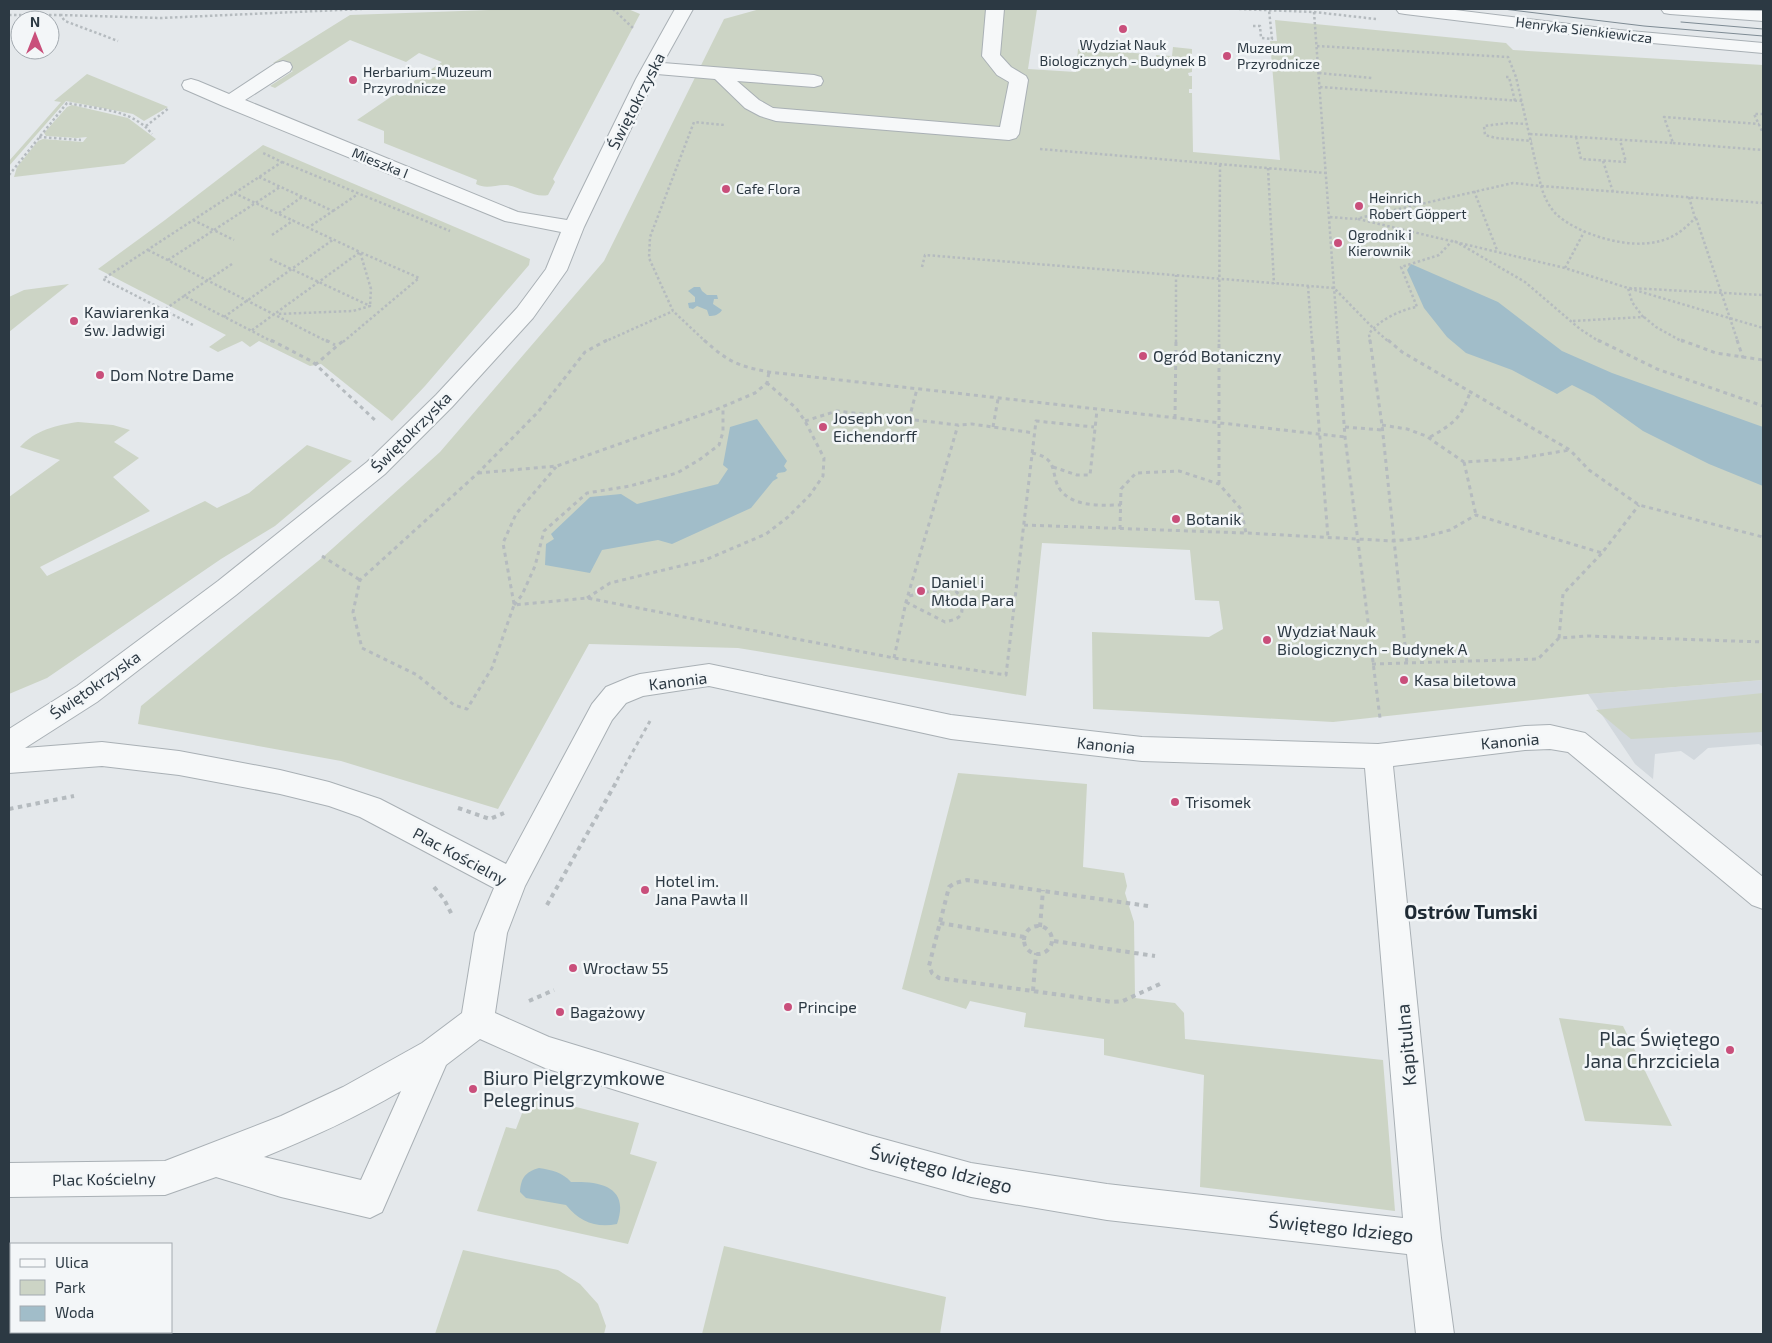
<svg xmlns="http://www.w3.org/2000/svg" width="1772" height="1343" viewBox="0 0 1772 1343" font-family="'Exo 2',sans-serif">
  <rect width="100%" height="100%" fill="#e4e8eb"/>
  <path fill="#d2d8dd" d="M1763,680V747L1759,744L1708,748L1694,760L1681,751L1655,754L1653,779L1635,764L1588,694Z"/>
  <path fill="#ccd4c5" d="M519,9H628L640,14L553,179L555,182L548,195C534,198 521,187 507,185C496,184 487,190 476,184L477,180L384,143V131L357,120L442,62L419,53L406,62L350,40L275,88L270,86L293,71L273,63L350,15Z
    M760,9H1037L1028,69L1076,72L1078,49L1148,54L1149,57L1156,58V55L1172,56L1173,47L1192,49V56L1188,55V59L1192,60V72L1188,73L1189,76H1192V89H1189V93H1192L1193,152L1280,160L1270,41H1277L1275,20L1506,43L1513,50L1763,65V680L1588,694L1333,722L1093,709L1092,632L1209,637L1223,629L1219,601L1195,600L1190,550L1042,543L1026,696L738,648L589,644L498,809L341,761L138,724L141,706L323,557L440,452L604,261L724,19Z
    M87,74L168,107L144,121L133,114L66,101L9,166V161L61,102L54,101Z
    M72,105L128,118L156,139L124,164L14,177L17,167L38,141L43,139L83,142L87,137L77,138L46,136L44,133L67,107Z
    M263,145L530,259L529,265L425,386L392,421L321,364L310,366L259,341L250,347L242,341L218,352L209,347L226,335L98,269L165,220Z
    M69,284L9,332V297L24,290Z
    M78,422L113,425L130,430L114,442L139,458L113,477L150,511L40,567L47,576L205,501L217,508L249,493L307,445L352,461L275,526L221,559L47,678L9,694V497L60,460L20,447C35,430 57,425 78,422Z
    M1763,693V732L1631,739L1596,710Z
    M958,773L1087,784L1083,867L1124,873L1127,886L1125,893L1134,922L1135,998L1175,1003L1184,1013L1185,1039L1383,1060L1395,1211L1200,1187L1204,1075L1104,1055V1039L1024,1027L1026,1013L970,1001L966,1009L902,989Z
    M1559,1018L1623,1026L1672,1126L1585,1121Z
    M529,1095L639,1123L630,1154L657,1162L628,1244L477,1211L506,1127L516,1129Z
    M724,1246L946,1297L940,1334H702Z
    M463,1250L558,1270L580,1284L598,1304L606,1326L604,1334H435Z"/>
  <path fill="#a1bdc9" d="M1411,264L1498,302L1562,351L1612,373L1763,427V486L1709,464L1643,431L1594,396L1572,385L1557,394L1512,370L1466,353L1447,337L1424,308L1407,270Z
    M694,287H700L702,291L707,295H717L718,299H714L713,304L722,310C719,315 714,316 709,316L707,310L697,306L693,309L689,308L688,303L695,302V297L688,291Z
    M757,419L787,461L784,466L787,470L785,472L778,473L776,476L778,478L773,481L751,508L672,544L658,540L602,550L590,573L545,565L546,544L554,539L551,534L590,497L621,494L637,504L718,484L728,469L723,465L730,427Z
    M539,1168C552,1170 562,1172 571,1182C601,1181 630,1187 617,1224C596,1228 580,1222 566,1205L526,1198L520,1192C521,1178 525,1172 539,1168Z"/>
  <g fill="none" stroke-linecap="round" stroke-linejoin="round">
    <defs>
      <path id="minor" d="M675,9H693L663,63L814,75L821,77L823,81L821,85L814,87L737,81L759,100L773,108L1000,127L1009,82L997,75L982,56L986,9H1004L1000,55L1011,67L1026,76L1028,80L1019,134L1016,138L1009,140L776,121L760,116L745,108L715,79L657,74L584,227L567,270L533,318L452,407L385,474L236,595L97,702L25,748L102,742L179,751L280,770L329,782L380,799L506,864L592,704L606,687L630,677L640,674L709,664L951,715L1142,737L1378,744L1525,726L1550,725L1585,733L1763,877V909L1752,905L1568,752L1550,749L1525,750L1393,766L1441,1238L1454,1334H1416L1407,1254L1107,1220L971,1197L869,1169L545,1068L480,1039L446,1065L382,1212L370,1218L281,1197L216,1177L165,1195L9,1197V1163L165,1161L281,1116L343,1087L422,1043L462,1013L475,933L494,888L360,817L329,806L280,794L179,775L102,766L9,773V729L77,686L218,581L367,462L436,395L517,308L546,269L561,232L505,221L223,106L184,89L182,85L184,81L191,79L198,81L229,94L276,63L283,61L290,63L292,67L290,71L245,100L518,212L567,220L636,79ZM709,686L951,739L1142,761L1365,768L1403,1218L1107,1184L971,1163L869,1135L549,1037L495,1013L507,933L525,886L612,720L626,703L643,696ZM401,1091L361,1180L264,1157C311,1138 357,1117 401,1091Z
        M1396,9H1447L1619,30L1763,43V53L1619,40L1405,14L1399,13Z
        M1661,9L1763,11V21L1670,14L1664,13Z"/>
    </defs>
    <use href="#minor" stroke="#a9b0b5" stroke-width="2"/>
    <path stroke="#b5bbbf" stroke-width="2.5" stroke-dasharray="2.5 2.5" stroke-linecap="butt" d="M613,9L634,29
      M1239,9L1314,12L1376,19
      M1314,12L1338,342
      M9,15H60L65,21L118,41
      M60,15L161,18L362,9
      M1253,26H1260L1261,38L1272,39L1269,10
      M1317,46L1508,57L1516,77L1541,186L1763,203
      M1319,73L1372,78
      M1506,77H1509L1515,101
      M1320,87L1522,101
      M1763,114H1754L1763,133
      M1528,124L1508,123L1484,126L1485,135L1496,138L1532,141
      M146,126L169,108
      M1530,134L1673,143L1664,117L1759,124
      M39,137L81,140
      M1576,137L1581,159L1626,162L1620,140
      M1673,143L1763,150
      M1040,149L1326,173
      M1603,161L1613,192
      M282,162L450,231
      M1268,168L1274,284
      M9,175L67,103C96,109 133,109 152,134
      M259,177L333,211L309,227
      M1474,191L1497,250
      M234,193L360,252L251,331
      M333,211L358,194
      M279,213L302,197
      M1330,217L1355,219L1513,183L1541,186C1544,196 1548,205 1555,213C1578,235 1630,250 1660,241C1674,238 1686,228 1695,218L1689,197
      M1696,218L1738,342
      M1358,219L1565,268L1628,288L1763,295
      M193,220L234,240
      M272,235L294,220
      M148,250L328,342
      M270,259L370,306L353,311L277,314
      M168,260L280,187
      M232,264L184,296L273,342
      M922,267L925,255L1334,288L1373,328L1389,342
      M1565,268L1584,232
      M1308,286L1312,342
      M184,296L164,310L103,279L282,162L263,153V151
      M164,310L193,325
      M224,317L334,239
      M1644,317L1656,327L1683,342
      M1573,321L1643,317L1632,302L1628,288L1763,328
      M343,342L419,278L360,252L371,289L370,306
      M604,342L673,311
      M706,342L673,311L649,258L650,237L694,122L725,125
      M1176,342V275
      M1219,342L1220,164
      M1370,342L1369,334C1377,321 1402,309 1417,307L1401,267L1439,255L1453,240L1525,282L1580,329L1600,342"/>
    <path stroke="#b5bbbf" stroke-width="3" stroke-dasharray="4 4" stroke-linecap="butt" d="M271,340L313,362L376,421
      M326,340L335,345
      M607,340L585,352L538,412L478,473L360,580L353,612L362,648L417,675L454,705L467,709L492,668L514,605L587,598L894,658L1006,675L1036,421L1094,427
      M704,340C728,362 738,366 769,372L1345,437
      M1312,340L1328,537
      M1338,340L1345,437L1380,718
      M1370,340L1382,425L1407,664
      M1388,340L1402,352L1570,450L1589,470L1639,505L1763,537
      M1598,340L1657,369L1763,406
      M1681,340L1716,353L1763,360
      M1737,340L1743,358
      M315,365L344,340
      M1175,418L1176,340
      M909,419L917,389
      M805,421L837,411L958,425L972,424L1034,433
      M1382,425L1407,429L1426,436L1464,462L1516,459L1569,450
      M993,427L998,399
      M1345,427L1382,430
      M1430,437C1453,424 1462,418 1470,392
      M1032,453C1065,459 1045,482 1068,497C1083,507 1104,505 1121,505
      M1464,462L1476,515
      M1053,467L1077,475H1090L1097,410
      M478,473L557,466L715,410L755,393L767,383L769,372
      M1219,484V340
      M1024,525L1246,533L1394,541L1420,538L1450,530L1476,515L1602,553L1639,505
      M1120,529L1121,489L1136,473L1179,471L1219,484L1241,509L1246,533
      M322,556L360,580
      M587,598L610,583L705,560L766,534L788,517L810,495L823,476L824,458L805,421L796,408L767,383
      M906,602L945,622C952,620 962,619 962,610L954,604L959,595L954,589H941L909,596
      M514,604L503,543L516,514L556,467
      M514,605L522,595L535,566L544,531L587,493L630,486L677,473L699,460L719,445L723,432V407
      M1559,638L1563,594L1602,553
      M894,658L906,602L958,425
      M1372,664L1538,659L1559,638L1588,636L1763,642
      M617,780L650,721"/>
    <path stroke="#b5bbbf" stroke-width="4" stroke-dasharray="4.5 4.5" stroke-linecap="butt" d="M458,808L490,819L504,813
      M9,809L74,796
      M434,887L444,899L453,917
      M547,905L618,779
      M1148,906L967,880L955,883L949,887L929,966L932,973L939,978L1112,1002L1123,1001L1162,983
      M940,923L1024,937
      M1024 940a14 14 0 1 1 28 0a14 14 0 1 1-28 0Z
      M1040,927L1043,890
      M1054,941L1155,956
      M1033,991L1036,953
      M529,1001L554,990"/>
    <use href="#minor" fill="#f6f8f9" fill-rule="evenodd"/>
    <path stroke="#7e8b94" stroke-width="1" d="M1503,9L1644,26L1763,36
      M1681,22L1763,29"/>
  </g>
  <g fill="#c94f7b" stroke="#f3f6f8" stroke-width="2">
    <circle cx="1123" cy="29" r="5"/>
    <circle cx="1227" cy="56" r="5"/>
    <circle cx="353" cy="80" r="5"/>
    <circle cx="726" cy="189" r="5"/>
    <circle cx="1359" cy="206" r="5"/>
    <circle cx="1338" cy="243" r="5"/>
    <circle cx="74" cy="321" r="5"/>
    <circle cx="1143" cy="356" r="5"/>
    <circle cx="100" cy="375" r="5"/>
    <circle cx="823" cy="427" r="5"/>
    <circle cx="1176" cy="519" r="5"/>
    <circle cx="921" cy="591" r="5"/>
    <circle cx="1267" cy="640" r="5"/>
    <circle cx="1404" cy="680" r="5"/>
    <circle cx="1175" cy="802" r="5"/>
    <circle cx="645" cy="890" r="5"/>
    <circle cx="573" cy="968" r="5"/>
    <circle cx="788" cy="1007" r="5"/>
    <circle cx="560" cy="1012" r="5"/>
    <circle cx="1730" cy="1050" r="5"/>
    <circle cx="473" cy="1089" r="5"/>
  </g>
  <g text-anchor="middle" stroke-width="5" stroke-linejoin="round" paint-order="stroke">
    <g font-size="14" fill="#2c3943" stroke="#f3f6f8">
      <text transform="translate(1584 30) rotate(7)" y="5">Henryka Sienkiewicza</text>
      <text transform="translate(380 163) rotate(22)" y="5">Mieszka I</text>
    </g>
    <g font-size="14" fill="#2c3943" stroke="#f3f6f8" text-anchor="start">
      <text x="1123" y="50" text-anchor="middle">Wydział Nauk<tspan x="1123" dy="16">Biologicznych - Budynek B</tspan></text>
      <text x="1237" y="53">Muzeum<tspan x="1237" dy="16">Przyrodnicze</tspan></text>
      <text x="363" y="77">Herbarium-Muzeum<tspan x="363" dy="16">Przyrodnicze</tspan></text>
      <text x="736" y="194">Cafe Flora</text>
      <text x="1369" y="203">Heinrich<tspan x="1369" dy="16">Robert Göppert</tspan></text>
      <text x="1348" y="240">Ogrodnik i<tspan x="1348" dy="16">Kierownik</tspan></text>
    </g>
    <g font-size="16" fill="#2c3943" stroke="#f3f6f8">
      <text transform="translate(636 101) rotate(-63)" y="6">Świętokrzyska</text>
      <text transform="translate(411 432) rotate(-45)" y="6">Świętokrzyska</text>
      <text transform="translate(678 681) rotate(-7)" y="6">Kanonia</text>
      <text transform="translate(95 685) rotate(-35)" y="6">Świętokrzyska</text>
      <text transform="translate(1510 741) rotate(-5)" y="6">Kanonia</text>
      <text transform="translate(1106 745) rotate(6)" y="6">Kanonia</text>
      <text transform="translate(460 856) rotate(28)" y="6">Plac Kościelny</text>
      <text transform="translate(104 1179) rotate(-1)" y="6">Plac Kościelny</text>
    </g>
    <g font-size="16" fill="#2c3943" stroke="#f3f6f8" text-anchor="start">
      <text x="84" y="318">Kawiarenka<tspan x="84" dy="18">św. Jadwigi</tspan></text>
      <text x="1153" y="362">Ogród Botaniczny</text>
      <text x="110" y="381">Dom Notre Dame</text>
      <text x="833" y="424">Joseph von<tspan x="833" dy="18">Eichendorff</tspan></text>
      <text x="1186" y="525">Botanik</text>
      <text x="931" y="588">Daniel i<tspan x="931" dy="18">Młoda Para</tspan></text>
      <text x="1277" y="637">Wydział Nauk<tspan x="1277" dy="18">Biologicznych - Budynek A</tspan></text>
      <text x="1414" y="686">Kasa biletowa</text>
      <text x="1185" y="808">Trisomek</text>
      <text x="655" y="887">Hotel im.<tspan x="655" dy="18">Jana Pawła II</tspan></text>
      <text x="583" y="974">Wrocław 55</text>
      <text x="798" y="1013">Principe</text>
      <text x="570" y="1018">Bagażowy</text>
    </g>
    <g font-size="19" font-weight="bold" fill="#1e2a34" stroke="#f3f6f8">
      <text x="1471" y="919">Ostrów Tumski</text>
    </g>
    <g font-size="19" fill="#2c3943" stroke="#f3f6f8" text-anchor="end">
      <text x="1720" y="1046">Plac Świętego<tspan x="1720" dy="22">Jana Chrzciciela</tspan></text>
      <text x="483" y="1085" text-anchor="start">Biuro Pielgrzymkowe<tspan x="483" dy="22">Pelegrinus</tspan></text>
    </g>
    <g font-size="19" fill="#2c3943" stroke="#f3f6f8">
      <text transform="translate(1406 1045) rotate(-95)" y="7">Kapitulna</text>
      <text transform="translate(941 1169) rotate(14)" y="7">Świętego Idziego</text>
      <text transform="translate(1341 1228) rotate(6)" y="7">Świętego Idziego</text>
    </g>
  </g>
  <rect width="1772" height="1343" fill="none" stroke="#2c3943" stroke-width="20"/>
  <rect x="10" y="1243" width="162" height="90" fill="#f3f6f8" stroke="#a3aab0"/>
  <rect x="20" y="1259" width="25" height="8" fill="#f6f8f9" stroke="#a3aab0"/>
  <text x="55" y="1268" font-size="15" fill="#2c3943">Ulica</text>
  <rect x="20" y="1280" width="25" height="15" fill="#ccd4c5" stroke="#a3aab0"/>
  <text x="55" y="1293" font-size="15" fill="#2c3943">Park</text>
  <rect x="20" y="1306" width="25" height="15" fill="#a1bdc9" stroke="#a3aab0"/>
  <text x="55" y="1318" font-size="15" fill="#2c3943">Woda</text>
  <g transform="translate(35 35)"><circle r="24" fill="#f3f6f8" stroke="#a3aab0"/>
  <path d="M0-4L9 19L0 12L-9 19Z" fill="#c94f7b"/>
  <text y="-8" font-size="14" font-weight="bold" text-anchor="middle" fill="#2c3943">N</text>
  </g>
</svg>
